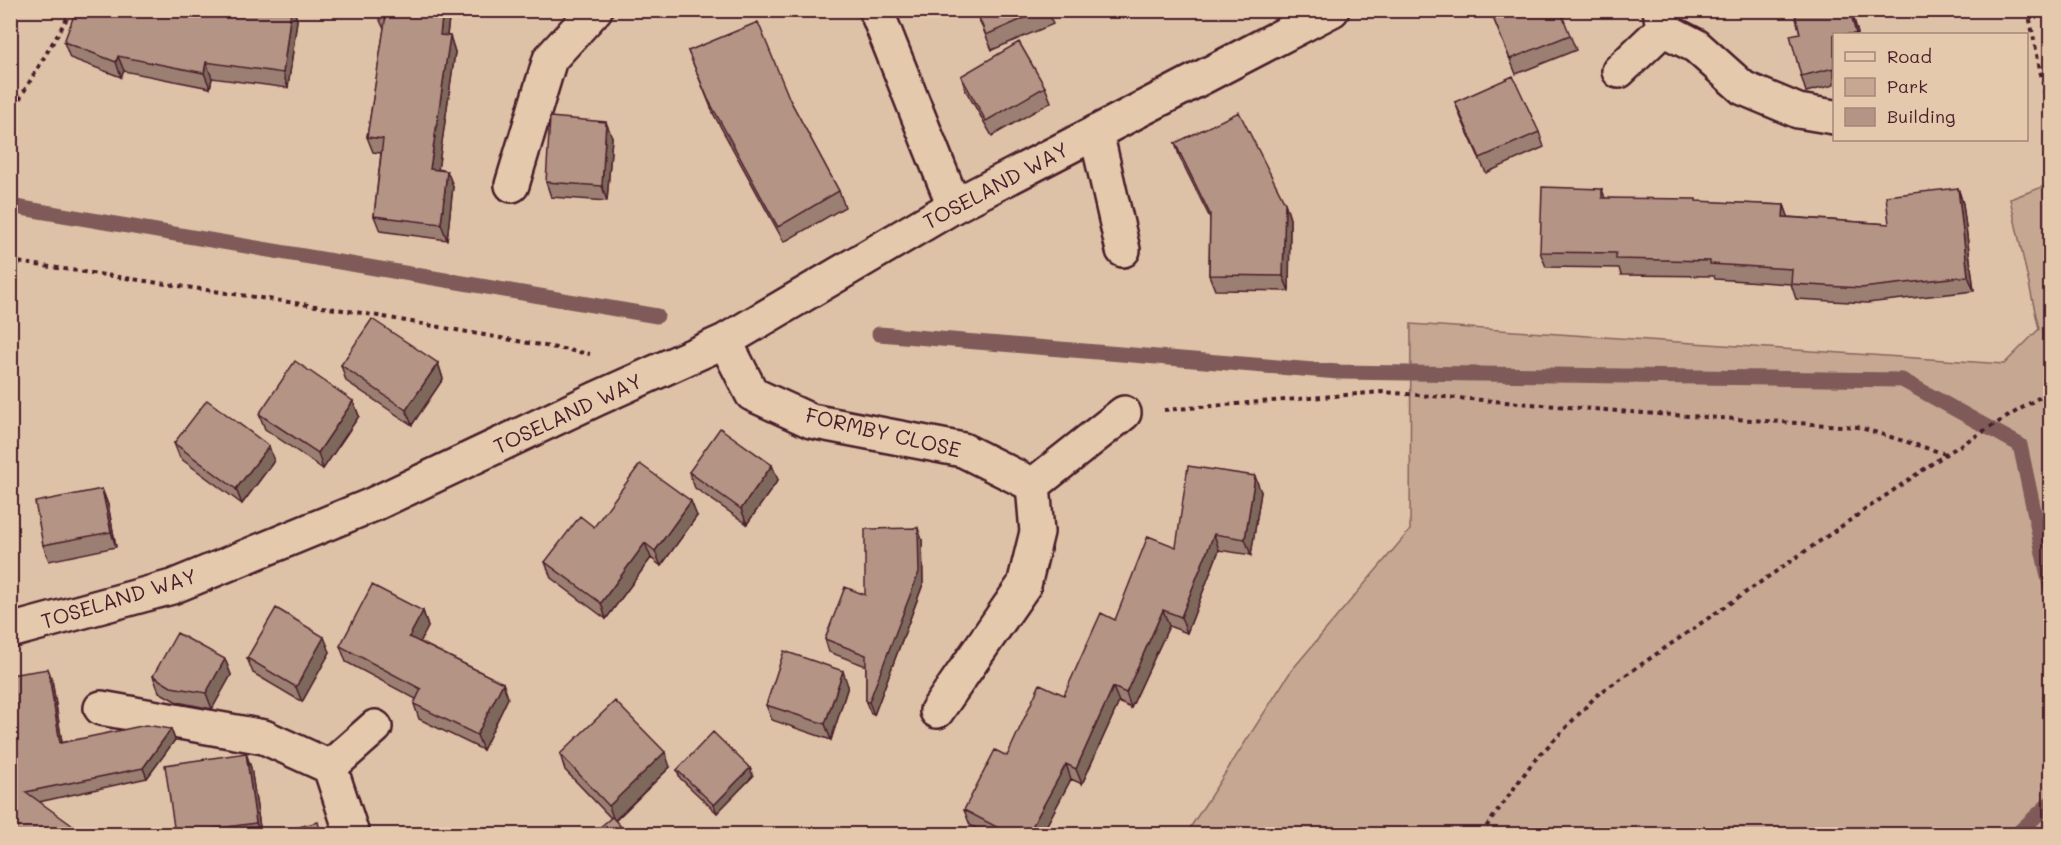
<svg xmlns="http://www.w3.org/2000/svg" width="2061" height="845" viewBox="0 0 2061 845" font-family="Mali,sans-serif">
  <rect width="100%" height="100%" fill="#dec2a7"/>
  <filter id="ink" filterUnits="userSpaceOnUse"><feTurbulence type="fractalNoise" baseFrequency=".0167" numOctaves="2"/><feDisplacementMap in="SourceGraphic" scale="12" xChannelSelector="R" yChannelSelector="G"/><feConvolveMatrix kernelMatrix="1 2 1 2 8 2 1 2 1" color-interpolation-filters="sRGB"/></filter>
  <g filter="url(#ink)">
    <path fill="#c5a792" stroke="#88635e" stroke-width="1.5" d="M2050,184V834H1186L1291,671L1410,530L1411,324L2004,364L2039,329L2010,199Z"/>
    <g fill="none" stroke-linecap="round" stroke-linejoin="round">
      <path stroke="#7f5a58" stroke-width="15" d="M10,206L657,316
        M879,334L1338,372L1902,380L2020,445L2050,586
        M2017,834L2050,803"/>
      <defs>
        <path id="minor" d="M876,10L954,206
          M1663,29L1696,46L1743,88L1798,111L1834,117
          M1619,71L1663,29L1660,10
          M1096,132L1123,250
          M512,185L550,59L595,10
          M725,341L752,394L811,421L963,450L1033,485L1124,413
          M10,631L172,587L372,505L596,399L725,341L954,206L1332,10
          M101,708L264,737L330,767L352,834
          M937,711L1024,585L1037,532L1033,485
          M330,767L375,727"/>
      </defs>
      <use href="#minor" stroke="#4a1f2b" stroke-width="38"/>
      <path stroke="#4a1f2b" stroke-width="4" stroke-dasharray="4.5 4.5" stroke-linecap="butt" d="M2028,10L2050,119
        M10,115L72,10
        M10,261L356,312L590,354
        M1164,410L1382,392L1643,413L1858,427L1946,454
        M1481,834L1533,762L1597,695L1946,454L2050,391"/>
      <use href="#minor" stroke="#e4c9ac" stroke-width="33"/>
    </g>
    <path fill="#9b7f72" stroke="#4a1f2b" stroke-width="1.5" d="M234,10H294L297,20L288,88L212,78L210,88L124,71L121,77L70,58L64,42L233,14Z
      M378,10H450L447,36H450L455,52L438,169L447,171L453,186L447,240L380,231L374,216L381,153L373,152L367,137L384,29L377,14Z
      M975,10H1048L1053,24L992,50Z
      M1490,10L1570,35L1576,50L1516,74Z
      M1794,10H1862L1864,16L1854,19L1858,34H1834V85L1806,92L1801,76L1800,33Z
      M688,51L790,100L839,191L845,207L784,242L714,115Z
      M961,76L1045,87L1051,102L992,136L966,91Z
      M1455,102L1539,132L1544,147L1486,173L1461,118Z
      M612,137L607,201L551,197L546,182Z
      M1175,143L1285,203L1290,219L1289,291L1215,290L1209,275L1210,218L1180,158Z
      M1958,188L1963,204L1974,291L1867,303L1796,299L1791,284L1715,279L1714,276L1621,275L1619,268L1546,267L1540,252L1602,189L1605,198L1784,205L1788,217L1889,224Z
      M438,363L443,379L412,425L346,381L341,365Z
      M353,401L359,416L323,469L265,429L259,414Z
      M174,443L274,461L242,504L180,458Z
      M689,472L778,480L747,524L695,488Z
      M102,489L108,505L116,547L49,561L43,545Z
      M1261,492L1251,555L1219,550L1187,633L1169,626L1131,708L1119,702L1082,784L1071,779L1042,834H987L970,825L964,810L1007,756L1064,695L1115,620L1176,547Z
      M697,516L661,566L651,558L606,619L551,578L545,562L594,527Z
      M922,540L923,584L874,715L871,714L866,702V666L829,652L825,639L865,595Z
      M423,611L428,627L420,642L503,683L508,698L483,750L419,719L414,704L416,699L346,662L340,646Z
      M330,652L302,702L253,673L247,658Z
      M225,659L231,675L212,709L177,702L159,692L153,676Z
      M48,669L52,680L62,743L171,729L175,740L147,778L39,802L10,834Z
      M848,686L831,740L772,720L766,705Z
      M246,753L251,768L261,834H175Z
      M560,754L670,767L616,820L611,818L565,770Z
      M750,768L753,776L717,813L680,778L677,770Z"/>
    <path fill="#7e685c" stroke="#4a1f2b" stroke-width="1.5" d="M291,10H294L297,20L288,88L283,73Z
      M443,10H450L445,50L440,35Z
      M1850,10L1854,19L1858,34H1856Z
      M12,19L17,35L10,47V21Z
      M450,36L455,52L436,184L430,169Z
      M118,56L124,71L121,77L116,62Z
      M206,62L212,78L210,88L204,73Z
      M606,122L612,137L607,201L602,186Z
      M447,171L453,186L447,240L441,224Z
      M1958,188L1963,204L1974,291L1968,276Z
      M1285,203L1290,219L1289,291L1283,276Z
      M1784,205L1790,221L1783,217Z
      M438,363L443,379L412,425L406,410Z
      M353,401L359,416L323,469L318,453Z
      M269,446L274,461L242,504L236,489Z
      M772,465L778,480L747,524L741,509Z
      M1255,476L1261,492L1251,555L1245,539Z
      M102,489L108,505L116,547L111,532Z
      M691,501L697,516L661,566L655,551Z
      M918,528L922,540L923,584L874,715L869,702Z
      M1214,534L1219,550L1187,633L1181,617Z
      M645,543L651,558L606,619L601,603Z
      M1163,610L1169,626L1131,708L1126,693Z
      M423,611L428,627L415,652L409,637Z
      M324,637L330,652L302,702L296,687Z
      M225,659L231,675L212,709L206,693Z
      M48,669L52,680L64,754L60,743Z
      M843,671L848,686L831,740L825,724Z
      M503,683L508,698L483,750L477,735Z
      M1113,687L1119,702L1082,784L1076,769Z
      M171,729L175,740L147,778L143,768Z
      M665,752L670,767L614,821L609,806Z
      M246,753L251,768L261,834L256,823Z
      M1066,764L1071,779L1042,834H1028Z
      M750,768L753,776L717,813L714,805Z"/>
    <path fill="#b49484" stroke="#4a1f2b" stroke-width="1.5" d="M76,10H218L233,14L234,10H291L283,73L206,62L204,73L118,56L116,62L64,42Z
      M378,10H443L440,35L450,36L430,169L447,171L441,224L374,216L383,139L367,137L386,15L377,14Z
      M976,10H1043L986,35Z
      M1490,10H1560L1570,35L1510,59Z
      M1794,10H1850L1856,34H1834V68L1801,76L1790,35L1800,33Z
      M758,22L790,100L839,191L778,227L708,99L688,51Z
      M1019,42L1045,87L986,121L961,76Z
      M1513,76L1539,132L1480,158L1455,102Z
      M1239,112L1285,203L1283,276L1209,275L1210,214L1175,143Z
      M550,117L606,122L602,186L546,182Z
      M1542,187L1602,189V198L1696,199V201L1784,205L1783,217L1889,224L1886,196L1958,188L1968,276L1861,288L1791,284L1792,269L1710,264V261L1616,259V253L1540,252Z
      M372,319L438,363L406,410L341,365Z
      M295,361L353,401L318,453L259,414Z
      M207,400L269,446L236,489L174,443Z
      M720,428L772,465L741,509L689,472Z
      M640,464L691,501L655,551L645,543L601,603L545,562L580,516L594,527Z
      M1188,466L1255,476L1245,539L1214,534L1181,617L1163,610L1126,693L1113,687L1076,769L1066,764L1028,834H1010L964,810L995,750L1007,756L1040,684L1064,695L1101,613L1115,620L1148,536L1176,547Z
      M102,489L111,532L43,545L35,502Z
      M918,528L919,572L869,702H866V655L825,639L845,587L865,595V529Z
      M372,585L423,611L409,637L503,683L477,735L414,704L421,689L340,646Z
      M276,608L324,637L296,687L247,658Z
      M177,633L225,659L206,693L171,687L153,676Z
      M784,651L843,671L825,724L766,705Z
      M48,669L60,743L146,725L171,729L143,768L26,792L84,834H10V675Z
      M615,701L665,752L609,806L560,754Z
      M713,732L750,768L714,805L677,770Z
      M246,753L256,823L175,834L165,765Z
      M612,817L628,834H592Z
      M318,822L321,834H273Z"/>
  </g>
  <g text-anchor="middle" stroke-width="4.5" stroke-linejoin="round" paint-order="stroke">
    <g font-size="21" fill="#4a1f2b" stroke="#e4c9ac">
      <text transform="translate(996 186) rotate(-28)" y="7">TOSELAND WAY</text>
      <text transform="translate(568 414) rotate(-25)" y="7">TOSELAND WAY</text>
      <text transform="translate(883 433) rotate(13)" y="7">FORMBY CLOSE</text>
      <text transform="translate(119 599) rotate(-17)" y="7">TOSELAND WAY</text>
    </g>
  </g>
  <rect width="2061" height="845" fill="none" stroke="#e4c9ac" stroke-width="36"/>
  <rect x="18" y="18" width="2025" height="809" fill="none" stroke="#4a1f2b" stroke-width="2" filter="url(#ink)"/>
  <rect x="1833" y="33" width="195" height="108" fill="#e4c9ac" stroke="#a68578" stroke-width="1.5"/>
  <rect x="1845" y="52" width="30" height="9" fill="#e4c9ac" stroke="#a68578" stroke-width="1.5"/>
  <text x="1887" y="63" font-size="18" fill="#4a1f2b">Road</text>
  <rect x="1845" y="78" width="30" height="18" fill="#c5a792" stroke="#a68578" stroke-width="1.5"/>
  <text x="1887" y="93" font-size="18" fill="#4a1f2b">Park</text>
  <rect x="1845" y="108" width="30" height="18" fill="#b49484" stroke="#a68578" stroke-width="1.5"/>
  <text x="1887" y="123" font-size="18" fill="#4a1f2b">Building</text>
</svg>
